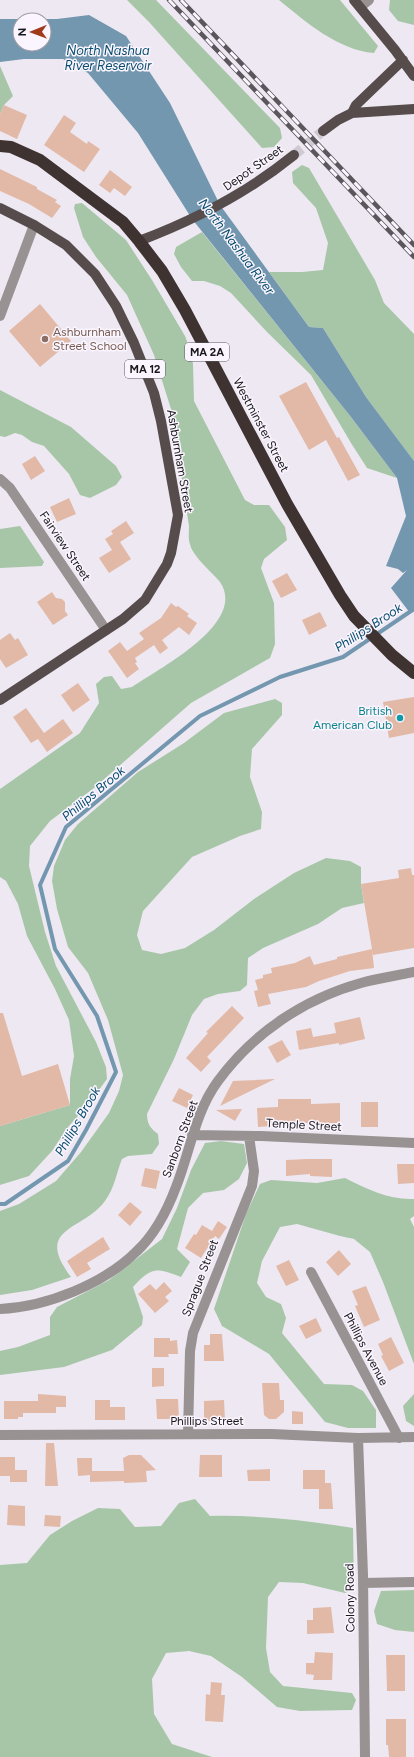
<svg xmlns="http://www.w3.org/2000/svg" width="414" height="1757" viewBox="0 0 414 1757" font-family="Figtree,sans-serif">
  <rect width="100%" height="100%" fill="#eee8f2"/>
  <path fill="#a7c6a8" d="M127,0H156L280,128L282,138L274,147L262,148L149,22Z
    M279,0H340L378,46L374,53C338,50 306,22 279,0Z
    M390,0H414V25L398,21L389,10Z
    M0,66L13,96L4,105L0,114Z
    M302,165L309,168L375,280L384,303L414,334V461L366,397L323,328L309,327L269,272H302L323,270L328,243L316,208L293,183L292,172Z
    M82,203L126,240L152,280L185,336L190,349L193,364L194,401L245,500L254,505H269L285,527L287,540L264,559L261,568L274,603L275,644L270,658L191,703L94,788L50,821L30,846L29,866L45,932L56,966L96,1042L106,1067L107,1079L87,1106L68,1127L52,1151L29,1176L0,1185V1126L70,1105V1079L74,1056L69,1020L55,989L27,936L18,904L6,881L0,877V789L80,733L99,703L96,684L104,677L112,676L121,689L132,687C158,669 248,623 220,582C212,572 192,556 190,544C188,539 189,532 189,526L171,409L154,355L127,295L96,257L83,237L74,208L75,204Z
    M202,232L351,417L397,478L367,468L351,443L311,375L267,332L231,293L220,286L204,281H192L181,267L174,254L176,247Z
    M0,390L71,427L116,466L122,477L116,485L90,498L80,495L69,474L44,446L32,442L22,435L15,433L5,437L0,436Z
    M20,526L44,562L42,566L0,568V529Z
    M275,699L282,703V715L252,749L250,777L262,812L261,829L240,836L192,857L143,911L137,935L142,950L161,954L185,948L214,930L254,899L294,873L326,858L350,861L361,867V884L364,903L342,908L318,924L263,948L248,958L247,985L240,991L218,994L204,999L192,1015L174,1059L147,1114C147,1124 151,1129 158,1134L159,1144L152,1154L128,1156L122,1159C116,1174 115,1187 105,1201C83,1231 33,1227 71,1277L32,1290L0,1295V1211L19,1204L56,1181L81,1152L109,1113L119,1091L123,1075L108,1020L88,973L68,947L57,909L52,881L54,866L65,840L78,824L138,772L184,743L224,713Z
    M221,1141L244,1144L247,1163L239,1179L224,1190L203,1193L188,1208L177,1249L190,1262L181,1277C156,1267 151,1267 133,1287L143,1317L142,1325L112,1350L64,1367L0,1375V1351L18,1347L50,1335V1317L57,1307L109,1280L162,1239L177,1208L191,1170L205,1143Z
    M345,1178C367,1189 389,1200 414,1199V1216L410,1219L414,1227V1364L383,1282L370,1252L354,1239L340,1236L297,1224L280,1227L262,1261L257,1283L266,1297L281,1304L286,1318L282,1333L324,1384L352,1385L363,1391L376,1410V1428H348L325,1422L269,1354L222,1326L214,1309L246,1214L260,1184L271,1180L317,1183Z
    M414,1394V1426L406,1421L403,1406Z
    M195,1499L210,1516C258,1515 306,1520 353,1528L354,1589L345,1593L303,1583L279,1582L268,1597L266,1648L270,1672L283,1686L352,1693L356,1700L352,1710L300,1711L277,1707L242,1677L211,1656L189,1651L166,1653L152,1679L154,1714L172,1744L212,1757H0V1565L27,1563L50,1535L72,1521L98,1508L120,1509L135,1527L161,1526L179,1503Z
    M414,1590V1632L395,1630L377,1624L374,1611L381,1591Z"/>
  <path fill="#7297af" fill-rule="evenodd" d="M89,15L126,36L170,103L220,205L309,327L323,328L366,397L414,461V611L410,613L391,588L407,570L403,573L398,569L386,566L406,516L397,478L351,417L192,219L138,133L88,73L63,59H24L0,62V19H57ZM20,20H44V44H20Z"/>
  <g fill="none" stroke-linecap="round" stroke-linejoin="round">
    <path stroke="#7297af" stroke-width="4" d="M0,1204H5L68,1161L86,1130L116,1072L97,1016L55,949L40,885L66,827L200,716L280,677L343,657L414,609"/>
  </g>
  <path fill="#e2b9a7" d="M4,105L27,115L17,139L0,131V114Z
    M64,115L76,123L70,132L87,144L88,141L100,149L84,172L44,145Z
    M0,169L37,187V189L57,200L55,202L61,206L52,218L29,204L0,191Z
    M110,170L132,187L125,196L114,188L110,193L99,185Z
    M40,304L71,341L40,367L9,331Z
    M306,382L337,438L339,437L360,475L348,481L326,440L309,450L279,396Z
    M35,456L45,471L31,480L22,464Z
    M69,498L76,514L57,522L50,507Z
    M126,521L134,533L120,542L131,559L109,573L99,558L112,550L105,539L113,534L111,531Z
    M287,573L297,590L281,598L272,581Z
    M52,592L56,598L62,599L65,602V611L68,615L53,625L37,602Z
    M171,603L176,607L178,606L189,614L187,616L197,623L189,635L179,627L162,640L168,648L160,654L154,645L135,658L137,662L135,663L139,669L127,678L108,651L120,642L127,651L144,639L139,633L161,618Z
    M320,612L327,626L309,635L302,620Z
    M10,633L15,640L18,638L28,655L6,668L0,659V640Z
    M78,683L90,700L73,712L61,695Z
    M414,697V733L389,738L383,702Z
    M26,708L44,733L63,719L73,733L47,752L38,739L31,743L13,717Z
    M411,868L412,875H414V948L373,955L361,884L399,878L398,870Z
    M372,949L374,968L350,971L319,981L306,987L268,994L271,1004L258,1007L254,991L258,990L255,980L263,978V975L272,973L271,968L295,963L310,956L314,965L337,959V957Z
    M232,1006L244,1018L207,1057L211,1061L201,1072L186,1058L208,1033L206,1032Z
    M0,1013H3L22,1076L58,1064L70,1105L0,1126Z
    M360,1017L365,1039L339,1045V1043L299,1050L296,1031L311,1028L313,1037L336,1033L334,1023Z
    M282,1040L291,1055L277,1063L268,1047Z
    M275,1079L220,1106L233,1081Z
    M179,1088L193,1095L187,1108L172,1101Z
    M278,1099H311V1104L340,1103V1123H272V1126L258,1127L257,1108L278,1107Z
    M361,1102H378V1127H361Z
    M242,1109L235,1121L216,1110Z
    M307,1159H332V1177L310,1176V1174L286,1176V1160Z
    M397,1164H414V1183L398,1184Z
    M145,1168L160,1171L156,1189L141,1186Z
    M130,1202L142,1212L130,1226L118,1215Z
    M218,1221L227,1227L219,1239L215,1236L201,1258L185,1248L194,1234L196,1235L202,1225L212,1231Z
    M103,1237L110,1249L87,1263L91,1269L77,1277L67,1261Z
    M339,1250L351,1264L338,1276L326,1262Z
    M289,1260L299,1280L286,1286L276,1266Z
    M164,1282L172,1291L165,1297L169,1301L155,1313L138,1294L150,1284L156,1290Z
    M366,1286L380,1320L364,1327L355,1306L358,1305L352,1291Z
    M316,1318L322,1331L306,1339L299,1326Z
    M210,1334H222L224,1361H204V1345H210Z
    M391,1337L404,1363L389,1371L381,1356L383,1355L378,1344Z
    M154,1338H170V1341L177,1340L178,1354H168L169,1357H154Z
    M152,1368H164V1386L152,1387Z
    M262,1383H279L280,1400H284V1412L276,1419H269L264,1415Z
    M38,1394L66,1396V1407H56V1413H23V1417H18V1419H4V1401H38Z
    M156,1399H178L179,1419H157Z
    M95,1400H110V1407H125V1420H95Z
    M224,1400L225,1421H204V1401Z
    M292,1411L303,1412V1424H292Z
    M46,1443H54L58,1486H45Z
    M129,1455H141L156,1470L146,1471L147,1482L124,1483V1481L90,1482V1475L78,1476L77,1458H92V1471H124L123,1458Z
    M200,1455H222V1477H199Z
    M0,1457H15V1470H27V1482H10V1476H0Z
    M270,1469V1481H248L247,1470Z
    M303,1470H325V1483H331L333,1509H319V1489H303Z
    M8,1505L25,1506V1526L7,1525Z
    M45,1515L61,1516L60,1527L44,1526Z
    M331,1607L334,1633L307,1634V1620H313V1608Z
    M315,1652L333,1653L332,1680H313L314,1675L306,1674V1663H314Z
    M386,1655H405V1691H387Z
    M211,1682L222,1683L221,1695H225L223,1722L205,1721L206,1694L210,1695Z
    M386,1719H406V1757H389L388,1745H386Z"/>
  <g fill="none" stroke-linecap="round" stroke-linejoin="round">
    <path stroke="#cec9d2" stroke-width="10" stroke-dasharray="10 5" stroke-linecap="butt" d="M294,155L323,131"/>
    <path stroke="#989292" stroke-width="10" d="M360,7L369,0
      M0,316L34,225
      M0,479L10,488L106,630
      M192,1135L261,1136L414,1143
      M311,1272L399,1438
      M0,1309C46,1307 104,1284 137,1251C155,1234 167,1211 176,1187C190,1152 195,1112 218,1081C253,1033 304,999 361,983C378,978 396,976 414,972
      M188,1434L190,1351L193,1333L252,1186L254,1171L249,1136
      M0,1435L272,1434L358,1438L414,1437
      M358,1438L363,1575L365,1757
      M363,1583L414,1582"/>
    <path stroke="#564c4b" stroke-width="10" d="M354,0L395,50L414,76
      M352,113L356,105L403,60
      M323,131L338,120L352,113L414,109
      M0,208L34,225L66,245L95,274L116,306L134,343L154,393L161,421L178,515L171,553L167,564L145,600L123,619L0,700
      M139,241C195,220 247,193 294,155"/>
    <path stroke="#3f3332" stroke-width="12" d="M0,146L11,147L40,160L123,222L139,241L162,271L185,310L287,504L340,595L354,616L392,655L414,673"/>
    <defs>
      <path id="rail" d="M169,0L414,257
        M181,0L414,245"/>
    </defs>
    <use href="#rail" stroke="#5a565c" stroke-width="4.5"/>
    <use href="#rail" stroke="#faf5fe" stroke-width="3" stroke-dasharray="9" stroke-linecap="butt"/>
  </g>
  <circle fill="#8d6e63" stroke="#faf5fe" stroke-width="1.5" cx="45" cy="339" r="4"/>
  <circle fill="#0f9aa8" stroke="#faf5fe" stroke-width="1.5" cx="400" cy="718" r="4"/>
  <g text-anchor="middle" stroke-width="3" stroke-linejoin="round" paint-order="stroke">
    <g fill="#faf5fe" stroke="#5d5a60" stroke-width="1">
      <rect x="185" y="343" width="44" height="18" rx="3"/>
      <rect x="125" y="360" width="40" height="18" rx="3"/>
    </g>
    <g font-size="11" font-weight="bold" fill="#1a181c">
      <text x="207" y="356">MA 2A</text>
      <text x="145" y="373">MA 12</text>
    </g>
    <g font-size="12" fill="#1a181c" stroke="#faf5fe">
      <text transform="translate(253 168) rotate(-35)" y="4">Depot Street</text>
      <text transform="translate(261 425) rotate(62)" y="4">Westminster Street</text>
      <text transform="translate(180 461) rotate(80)" y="4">Ashburnham Street</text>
      <text transform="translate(65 546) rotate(56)" y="4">Fairview Street</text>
      <text transform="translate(304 1125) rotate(3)" y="4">Temple Street</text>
      <text transform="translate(180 1139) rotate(-70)" y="4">Sanborn Street</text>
      <text transform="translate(200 1278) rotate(-69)" y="4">Sprague Street</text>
      <text transform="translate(366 1349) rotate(62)" y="4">Phillips Avenue</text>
      <text x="207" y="1425">Phillips Street</text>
      <text transform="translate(350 1598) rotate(-91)" y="4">Colony Road</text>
    </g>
    <g font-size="12" fill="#785e54" stroke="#faf5fe" text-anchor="start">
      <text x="53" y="336">Ashburnham<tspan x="53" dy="14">Street School</tspan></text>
    </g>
    <g font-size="12" fill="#0d838f" stroke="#faf5fe" text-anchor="end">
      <text x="392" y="715">British<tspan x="392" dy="14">American Club</tspan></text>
    </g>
    <g font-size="13" font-style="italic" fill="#084d6f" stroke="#faf5fe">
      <text x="108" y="55">North Nashua<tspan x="108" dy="15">River Reservoir</tspan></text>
      <text transform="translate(237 246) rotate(53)" y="5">North Nashua River</text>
      <text transform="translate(368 627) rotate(-33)" y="5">Phillips Brook</text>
      <text transform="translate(93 793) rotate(-40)" y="5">Phillips Brook</text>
      <text transform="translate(77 1121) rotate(-60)" y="5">Phillips Brook</text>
    </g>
  </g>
  <g transform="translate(32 32) rotate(269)"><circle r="19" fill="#faf5fe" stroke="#a09da4"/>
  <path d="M0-3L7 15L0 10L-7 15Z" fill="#a1391b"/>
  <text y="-6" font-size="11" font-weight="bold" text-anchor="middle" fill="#1a181c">N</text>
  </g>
</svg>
